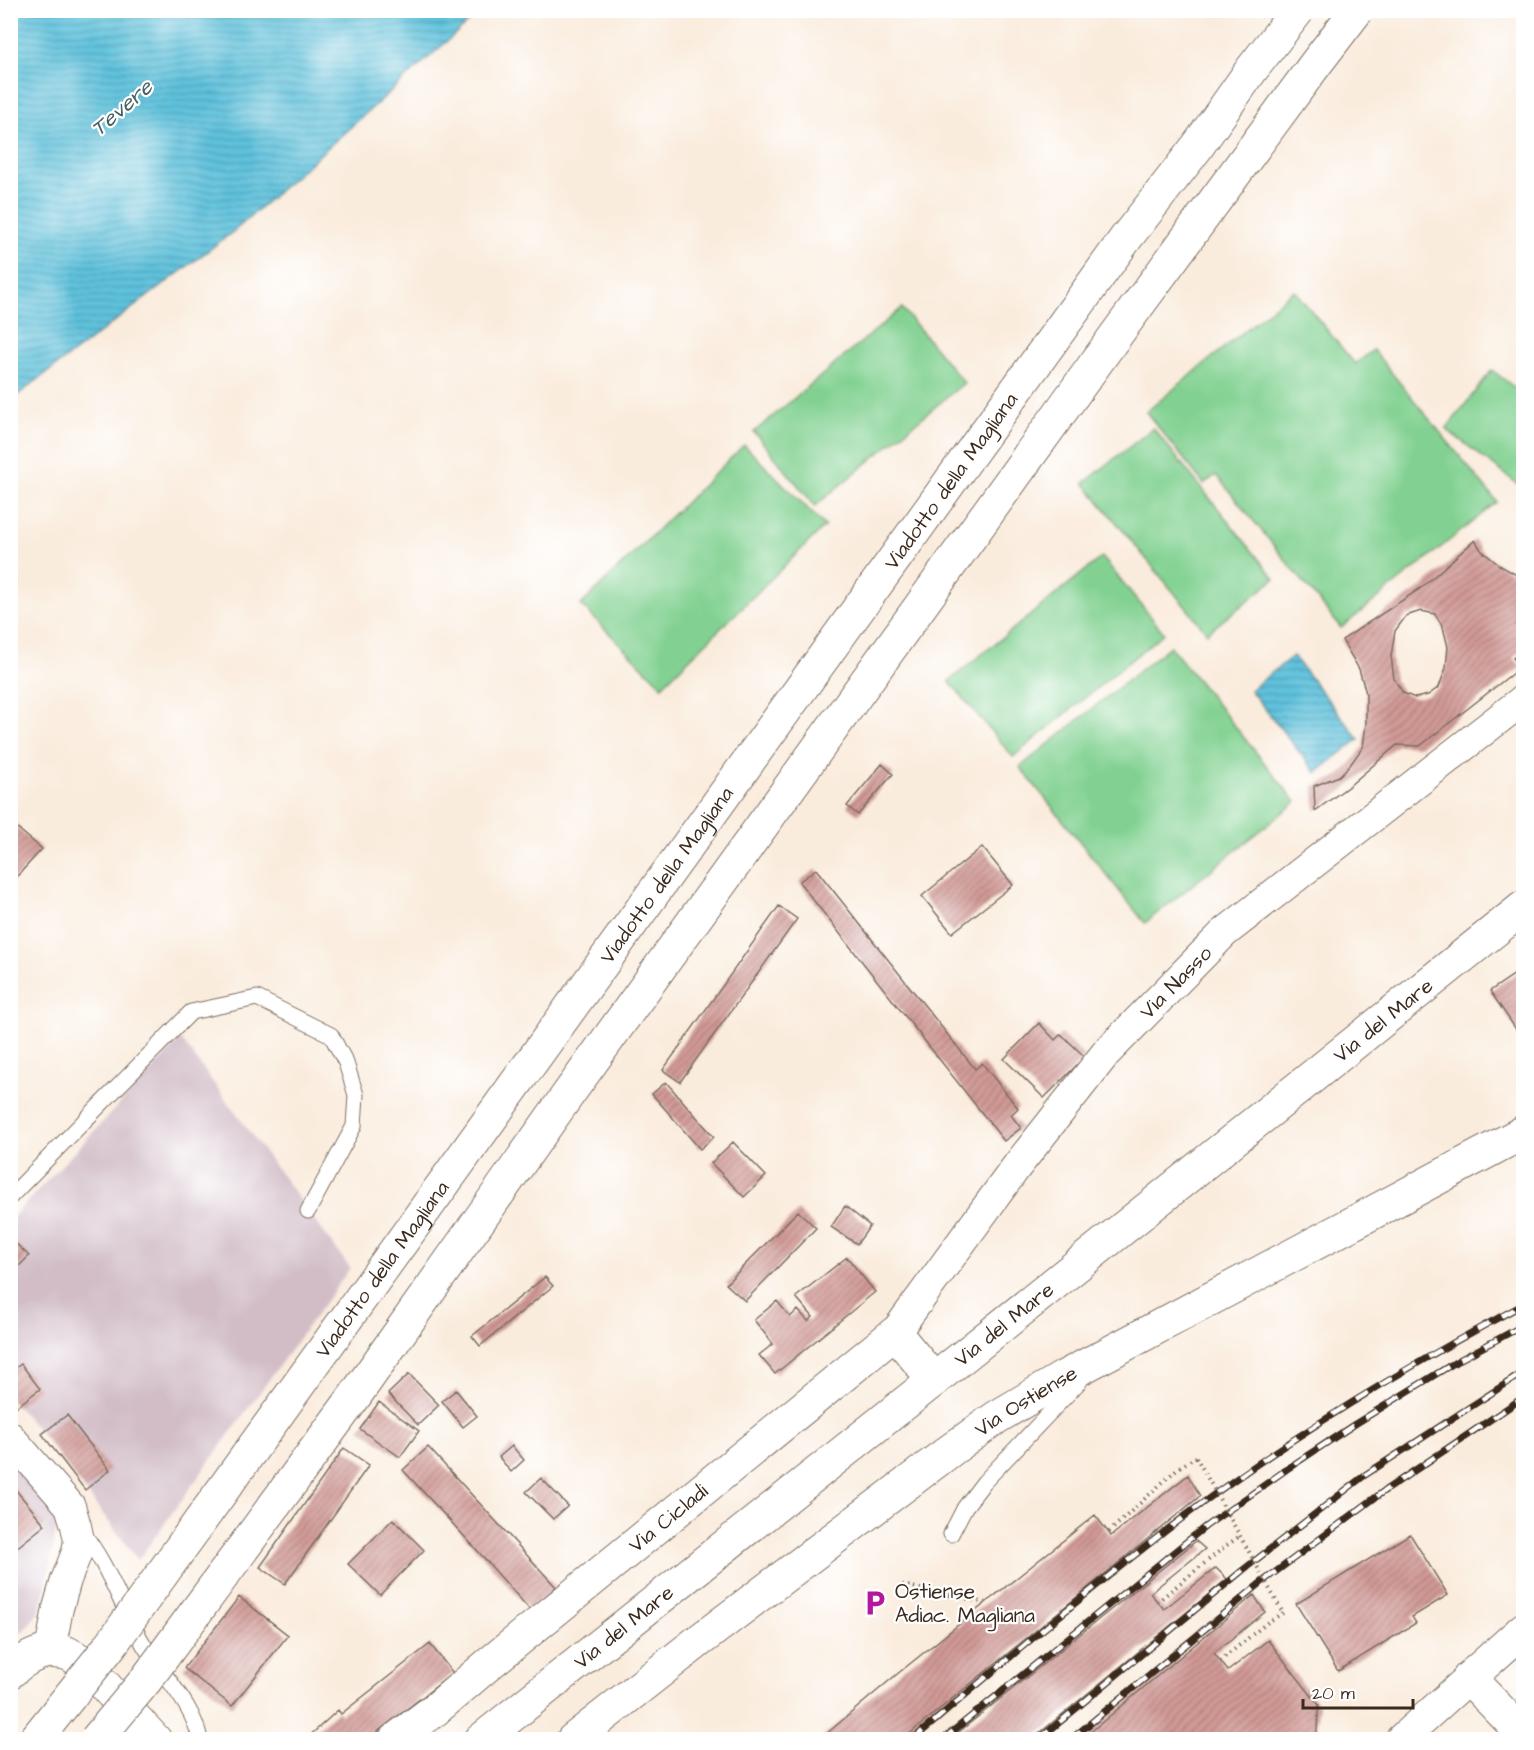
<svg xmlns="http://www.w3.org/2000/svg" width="1534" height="1750" viewBox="0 0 1534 1750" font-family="'Architects Daughter',sans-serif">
  <defs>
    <pattern id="water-rules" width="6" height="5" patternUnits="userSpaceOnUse" patternTransform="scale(1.5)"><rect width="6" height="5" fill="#5fc2dd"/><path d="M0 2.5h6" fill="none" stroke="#509eb3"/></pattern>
    <pattern id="building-hatch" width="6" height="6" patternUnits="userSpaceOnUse" patternTransform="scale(1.5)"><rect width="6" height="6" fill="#d19a96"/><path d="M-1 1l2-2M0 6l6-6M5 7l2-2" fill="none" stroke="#ab7e7a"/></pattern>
  </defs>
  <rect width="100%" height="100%" fill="#fff"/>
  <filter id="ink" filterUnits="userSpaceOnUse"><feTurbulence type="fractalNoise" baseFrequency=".0167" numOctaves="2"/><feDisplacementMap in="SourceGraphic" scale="12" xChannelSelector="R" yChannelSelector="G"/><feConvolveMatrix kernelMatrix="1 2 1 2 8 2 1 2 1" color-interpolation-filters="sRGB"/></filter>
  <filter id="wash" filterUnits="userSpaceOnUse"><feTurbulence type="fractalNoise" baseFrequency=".008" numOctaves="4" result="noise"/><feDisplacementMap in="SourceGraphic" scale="24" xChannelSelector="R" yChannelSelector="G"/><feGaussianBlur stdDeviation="1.35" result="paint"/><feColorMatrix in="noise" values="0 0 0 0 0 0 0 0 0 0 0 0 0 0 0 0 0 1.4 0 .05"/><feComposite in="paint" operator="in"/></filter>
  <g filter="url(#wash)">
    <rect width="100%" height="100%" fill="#faecdd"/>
    <path fill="#d2bdc7" d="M181,1039L350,1268L138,1560L42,1434L11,1400L10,1220Z
      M11,1458L58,1519L44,1597L39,1612L25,1629L11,1642Z"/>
    <path fill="#82d192" stroke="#5e7e58" stroke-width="1.5" d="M1294,290L1355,364L1373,350L1497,502L1341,628L1216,475L1204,484L1146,412Z
      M902,308L964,383L815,506L754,432Z
      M1492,370L1523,394V488L1446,429Z
      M1153,428L1275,579L1207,633L1084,483Z
      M744,445L825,526L662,686L581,605Z
      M1102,557L1164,633L1013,757L949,681Z
      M1170,646L1296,802L1145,923L1020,767Z"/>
    <path fill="url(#water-rules)" stroke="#4d767e" stroke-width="1.5" d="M11,10H481V11L234,231L11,400Z
      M1293,656L1359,739L1316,773L1250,690Z"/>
    <g id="blocks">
      <path fill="url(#building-hatch)" fill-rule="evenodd" d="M1475,540L1481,550L1499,565L1515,574L1524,583V618L1516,625L1524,635V648L1513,658L1522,666L1420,746L1397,745L1349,786L1315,811L1314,786L1339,776L1350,765L1363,747L1366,724V693L1359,669L1342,640L1421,588ZM1421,611L1435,614L1443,627L1448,647L1446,668L1439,687L1428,695L1415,698L1403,693L1394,679L1391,656L1395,631L1406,616Z
        M882,764L893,774L858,815L847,806Z
        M10,822L42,849L10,884Z
        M982,847L1013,885L952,933L922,896Z
        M816,869L975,1069L982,1063L1018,1108L1011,1115L1021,1128L1004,1141L799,882Z
        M779,906L797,919L680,1082L663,1070Z
        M1524,968V1041L1490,991Z
        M1039,1023L1055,1040L1061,1034L1085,1057L1044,1098L1004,1059Z
        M666,1082L714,1137L700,1149L652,1094Z
        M733,1142L766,1176L744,1197L711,1163Z
        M845,1206L870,1226L857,1244L831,1227Z
        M798,1211L816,1228L745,1301L726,1284Z
        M10,1238L29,1256L10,1275Z
        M847,1257L875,1292L775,1374L759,1355L773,1344L754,1320L777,1301L790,1317L798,1310L808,1321L813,1317L796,1297Z
        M545,1277L553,1286L480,1346L472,1336Z
        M21,1364L40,1389L16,1407L10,1400V1372Z
        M409,1374L439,1405L418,1425L388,1394Z
        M456,1390L477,1416L463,1427L442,1401Z
        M379,1402L419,1431L400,1457L360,1429Z
        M67,1415L110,1470L85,1490L42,1434Z
        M512,1446L524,1460L511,1472L499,1457Z
        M428,1447L556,1587L530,1610L475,1548L403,1470Z
        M344,1448L369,1465L285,1584L260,1567Z
        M1188,1475L1200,1496L902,1740H819L896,1675L1095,1515L1111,1536Z
        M541,1478L568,1506L553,1519L526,1492Z
        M10,1483L45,1525L10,1553Z
        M393,1519L424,1550L380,1595L348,1564Z
        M1410,1534L1448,1595L1412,1617L1416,1623L1338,1671L1296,1604Z
        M1196,1541L1205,1549L1150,1593L1164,1609L1216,1568L1227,1579L1031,1740H949Z
        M1254,1595L1265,1612L1214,1653L1228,1671L1268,1640L1319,1705L1316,1740H1081Z
        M239,1597L288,1635L232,1706L184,1668Z
        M430,1644L453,1673L367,1740H305L338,1710L341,1714Z"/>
    </g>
  </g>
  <g filter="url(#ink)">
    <use href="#blocks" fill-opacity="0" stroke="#7e6e61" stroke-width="1.5"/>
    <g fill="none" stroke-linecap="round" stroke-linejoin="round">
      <defs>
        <path id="service" d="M10,1197L191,1012L257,998L331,1035L346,1063L356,1095L354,1126L308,1211
          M82,1532C110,1567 121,1608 144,1645C162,1675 194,1705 200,1740
          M951,1534L965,1507L984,1482L1080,1381"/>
        <g id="minor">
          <path id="s1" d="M895,1333L1017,1166L1106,1053L1224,933L1524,699"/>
          <path d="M10,1437L70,1506L76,1526L79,1540L77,1552L66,1580L58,1608L50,1651"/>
          <path d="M1400,1740L1469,1678"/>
        </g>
        <g id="tertiary">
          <path d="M1524,1629L1469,1678L1524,1735"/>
          <path d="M50,1651L67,1653L83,1662L155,1740"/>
          <path id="s2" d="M395,1740L436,1709L490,1663L895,1333L934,1380"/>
        </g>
        <g id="secondary">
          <path id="s3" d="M573,1740L696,1643L951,1450L997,1417L1064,1377L1524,1132"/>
        </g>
        <g id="primary">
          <path id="s4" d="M481,1740L934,1380L1524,907"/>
        </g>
        <path id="trunk" d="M10,1672C22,1661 34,1653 50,1651"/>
      </defs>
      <use href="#service" stroke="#7e6e61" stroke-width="17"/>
      <use href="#minor" stroke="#7e6e61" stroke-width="32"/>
      <use href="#tertiary" stroke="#7e6e61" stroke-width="35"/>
      <use href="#secondary" stroke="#7e6e61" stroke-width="35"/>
      <use href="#primary" stroke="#7e6e61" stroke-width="35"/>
      <use href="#trunk" stroke="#7e6e61" stroke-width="35"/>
      <path stroke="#7e6e61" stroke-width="4" stroke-dasharray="1.5 4.5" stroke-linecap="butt" d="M1109,1532L1178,1468L1196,1457
        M902,1585L986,1603
        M1157,1602L1227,1545L1240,1536
        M1220,1661L1268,1622L1283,1613"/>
      <use href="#service" stroke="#fff" stroke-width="15"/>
      <use href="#minor" stroke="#fff" stroke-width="30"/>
      <use href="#tertiary" stroke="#fff" stroke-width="33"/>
      <use href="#secondary" stroke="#fff" stroke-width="33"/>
      <use href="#primary" stroke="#fff" stroke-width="33"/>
      <use href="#trunk" stroke="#fff" stroke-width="33"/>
      <defs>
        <path id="rail" d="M912,1740C1003,1663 1094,1585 1189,1513C1294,1434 1408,1366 1524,1304
          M942,1740L1206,1526L1290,1467L1355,1424L1459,1360L1524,1325
          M1038,1740L1243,1570L1365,1475L1524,1372
          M1070,1740L1262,1582L1384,1491L1524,1397"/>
      </defs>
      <use href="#rail" stroke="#3b2a1e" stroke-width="7"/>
      <use href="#rail" stroke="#fff" stroke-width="4.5" stroke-dasharray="14" stroke-linecap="butt"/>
      <defs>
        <g id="trunk-bridge">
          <path id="s5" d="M35,1740L110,1646L1126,238L1197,147L1252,69L1298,10"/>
          <path d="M96,1740L145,1681L352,1400L567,1096L1116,335L1317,62L1357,10"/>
        </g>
      </defs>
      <use href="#trunk-bridge" stroke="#7e6e61" stroke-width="35" stroke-linecap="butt"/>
      <path stroke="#7e6e61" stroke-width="4" stroke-dasharray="1.5 4.5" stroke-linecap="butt" d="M1196,1457L1283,1613"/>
      <use href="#trunk-bridge" stroke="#fff" stroke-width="33"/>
    </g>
  </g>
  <defs>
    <symbol id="parking-bare" viewBox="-9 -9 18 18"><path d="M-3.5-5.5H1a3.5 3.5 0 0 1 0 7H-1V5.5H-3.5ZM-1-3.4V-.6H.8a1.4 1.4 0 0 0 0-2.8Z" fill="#b5179e" stroke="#fff" stroke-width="2.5" paint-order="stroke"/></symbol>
  </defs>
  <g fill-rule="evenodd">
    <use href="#parking-bare" x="856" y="1584" width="38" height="38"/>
  </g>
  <g text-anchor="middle" stroke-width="4.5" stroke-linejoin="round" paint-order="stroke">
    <g font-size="21" fill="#3b2a1e" stroke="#fff">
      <text dy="7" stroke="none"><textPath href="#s5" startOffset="1557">Viadotto della Magliana</textPath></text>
      <text dy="7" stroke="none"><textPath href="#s5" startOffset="1071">Viadotto della Magliana</textPath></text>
      <text dy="7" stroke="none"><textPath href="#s1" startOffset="450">Via Nasso</textPath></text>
      <text dy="7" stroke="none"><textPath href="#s4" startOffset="1154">Via del Mare</textPath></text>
      <text dy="7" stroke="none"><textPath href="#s5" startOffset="585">Viadotto della Magliana</textPath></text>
      <text dy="7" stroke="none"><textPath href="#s4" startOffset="668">Via del Mare</textPath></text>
      <text dy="7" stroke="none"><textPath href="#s3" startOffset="566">Via Ostiense</textPath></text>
      <text dy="7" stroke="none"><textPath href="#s2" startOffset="352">Via Cicladi</textPath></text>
      <text dy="7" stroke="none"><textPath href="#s4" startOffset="182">Via del Mare</textPath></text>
    </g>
    <g font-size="21" fill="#3b2a1e" stroke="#fff" text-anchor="start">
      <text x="895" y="1598">Ostiense<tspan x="895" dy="24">Adiac. Magliana</tspan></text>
    </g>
    <g font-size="22" font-style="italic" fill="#485f61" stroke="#fff">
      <text transform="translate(121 107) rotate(-41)" y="8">Tevere</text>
    </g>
  </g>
  <rect width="1534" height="1750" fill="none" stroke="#fff" stroke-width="36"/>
  <path d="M1303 1699v9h110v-9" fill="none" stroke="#3b2a1e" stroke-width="3"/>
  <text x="1312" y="1699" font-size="18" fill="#3b2a1e" stroke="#ffffff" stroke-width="4.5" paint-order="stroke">20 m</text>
</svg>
